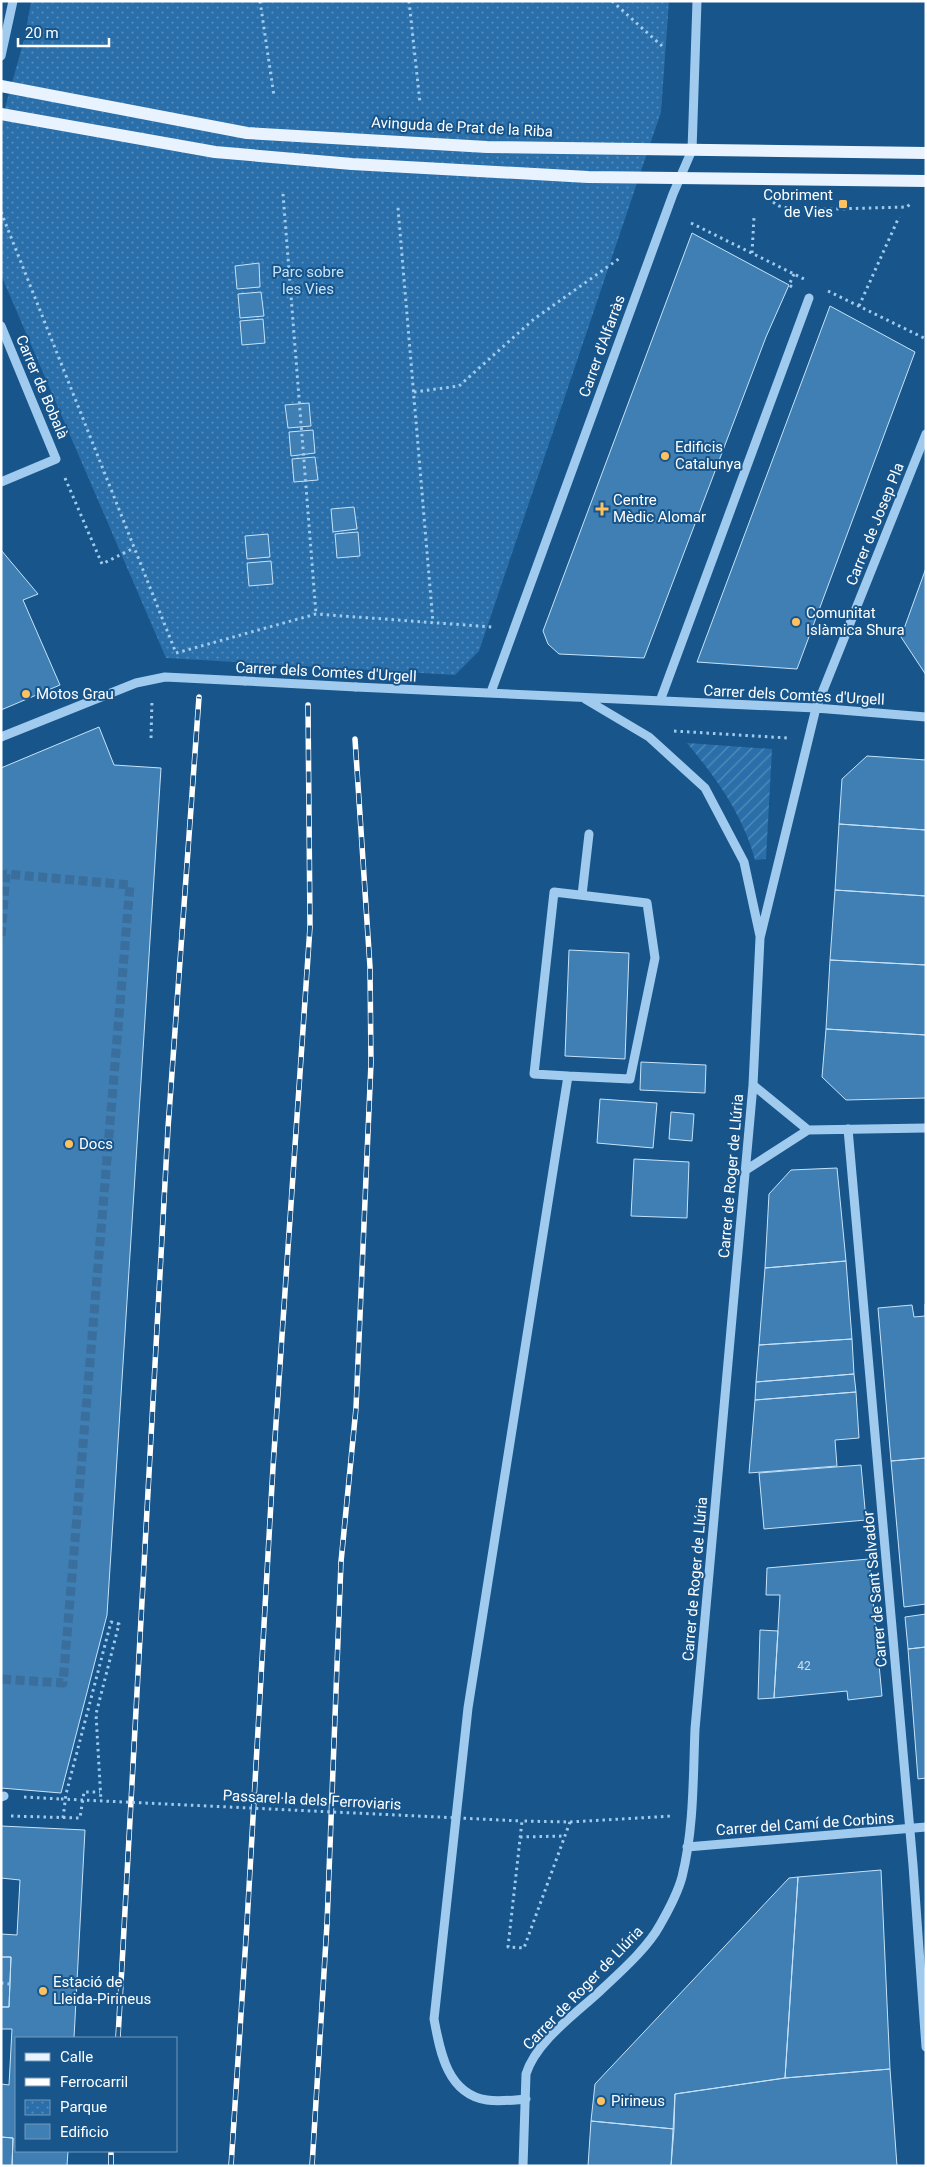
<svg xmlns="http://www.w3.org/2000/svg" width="927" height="2167" viewBox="0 0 927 2167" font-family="Roboto,sans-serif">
  <defs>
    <pattern id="park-dots" width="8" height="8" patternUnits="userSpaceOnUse" patternTransform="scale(1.25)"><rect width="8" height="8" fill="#2a6fa9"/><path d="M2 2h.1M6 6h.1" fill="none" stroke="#558cba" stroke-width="1.8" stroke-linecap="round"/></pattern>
    <pattern id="garden-furrows" width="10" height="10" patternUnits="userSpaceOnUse" patternTransform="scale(1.25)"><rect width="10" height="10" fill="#2a6fa9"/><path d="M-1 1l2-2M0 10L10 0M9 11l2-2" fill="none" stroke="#558cba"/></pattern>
  </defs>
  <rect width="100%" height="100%" fill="#17558b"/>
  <path fill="url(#park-dots)" d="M31,1H669L661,112L479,651L455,675L166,658L1,275V122L25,36Z"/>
  <path fill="url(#garden-furrows)" d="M687,743L772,749L766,859L755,860C743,815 717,779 687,743Z"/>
  <path fill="#3f7fb3" stroke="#c6e3fa" d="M692,233L789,285L766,337L644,658L559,654L548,644L543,631Z
    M259,263L260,287L237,289L235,266Z
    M261,292L264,316L240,318L238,294Z
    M830,306L915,352L797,669L697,662Z
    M263,319L265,343L242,345L240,321Z
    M309,403L311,426L288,428L285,405Z
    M313,430L315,453L291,456L289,432Z
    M315,457L318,480L294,482L292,459Z
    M354,507L357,529L333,532L331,509Z
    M358,532L360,556L337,558L335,534Z
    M268,534L270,557L247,559L245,536Z
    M1,550L38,594L23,600L60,685L1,710Z
    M271,561L273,584L249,586L247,563Z
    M926,568V675L901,637Z
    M99,727L114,765L161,768L107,1615L61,1793L1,1788V768Z
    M867,756L926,760V830L839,824L842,779Z
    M839,824L926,830V896L835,890Z
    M835,890L926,896V965L830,960Z
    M569,950L629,953L625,1059L565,1056Z
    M830,960L926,965V1035L826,1029Z
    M826,1029L926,1035V1098L846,1100L822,1077Z
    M641,1062L706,1065L705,1093L640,1090Z
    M600,1099L657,1103L653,1148L597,1143Z
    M671,1112L694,1114L692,1141L669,1139Z
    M634,1159L689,1162L687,1218L631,1216Z
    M837,1168L846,1261L765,1268L769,1194L791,1170Z
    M846,1261L852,1339L759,1345L765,1268Z
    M925,1304H926V1458L891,1461L878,1308L912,1305L914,1317L925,1316Z
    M852,1339L854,1374L756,1382L759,1345Z
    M854,1374L856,1392L755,1400L756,1382Z
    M856,1392L859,1438L835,1440L837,1466L749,1473L755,1400Z
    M926,1458V1604L904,1607L891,1461Z
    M861,1465L866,1520L764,1529L759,1473Z
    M869,1559L882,1696L848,1700L847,1691L774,1698L780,1595H766L767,1568Z
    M926,1614V1647L908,1649L905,1617Z
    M760,1630L778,1631L774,1698L758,1699Z
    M926,1647V1778L918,1779L908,1649Z
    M1,1826L85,1830L74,2038H16V2151H68L67,2166H12L13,2138L1,2137V2084L9,2085L12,2029H1V2007H9L11,1957H1V1934L17,1935L20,1880L1,1878Z
    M881,1870L890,2069L785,2078L798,1877Z
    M798,1877L785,2078L675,2094L674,2129L591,2121L595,2084L789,1878Z
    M1,1957H11L9,2007H1Z
    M890,2069L897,2166H671L675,2094L785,2078Z
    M591,2121L674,2129L671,2166H588Z
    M1,2137L13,2138L12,2166H1Z"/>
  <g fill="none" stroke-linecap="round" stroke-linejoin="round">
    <path stroke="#3a6e9c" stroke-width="9" stroke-dasharray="9 4.5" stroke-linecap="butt" d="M1,936L6,874L130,885L63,1683L1,1679"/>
    <path stroke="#a0cbee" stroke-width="3" stroke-dasharray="2.5 4" stroke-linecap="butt" d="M260,1L274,96
      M409,1L420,103
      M612,1L662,46
      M283,194L316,614
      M773,202L779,206L796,210L907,207L911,203
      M398,208L433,623
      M1,212L176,653L316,614L492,627
      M691,223L804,279
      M752,253L754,217
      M792,287L789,285L794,274
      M828,291L926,339
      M859,306L899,217
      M414,392L459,386L534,319L620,258
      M65,478L102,564L134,548
      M674,731L788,738
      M151,738L152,700
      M24,1797L61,1799
      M11,1816L80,1818L84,1792H100
      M63,1818L66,1794L111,1622L119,1624L96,1714L101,1801
      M570,1822L524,1948L508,1947L522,1821L570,1822L672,1816
      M520,1837L565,1836
      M1,1983L10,1984"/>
    <path stroke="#a0cbee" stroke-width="9" d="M1,56L13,1
      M1,326L56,459L1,482
      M356,687L816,708L926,717
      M491,692L673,194L692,150L697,1
      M585,699L649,737L705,788L744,862L760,936
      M660,701L809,298
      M1,737L136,683L165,677L245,681
      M582,895L589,834
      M753,1085L808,1130
      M848,1129L913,1865L926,2047
      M746,1170L808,1130L926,1128
      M1,1797L4,1796
      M687,1847L926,1827
      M526,2099C513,2100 499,2102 487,2100C447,2094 440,2051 434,2019L468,1708L568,1076L534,1074L554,892L647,903L655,958L630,1079L568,1076
      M523,2166L526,2074C536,2042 574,2015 598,1993C618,1974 647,1949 660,1925C668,1911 678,1892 682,1877C694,1829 693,1778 695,1729L753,1085L760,938L816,708L926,434"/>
    <path stroke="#e8f3ff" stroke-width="12" d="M1,86L247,133L487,147L926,153
      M1,114L215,152L352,164L588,177L926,181"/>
    <defs>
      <path id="rail" d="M118,2038L168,1128L199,697
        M111,2166V2151
        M231,2166L247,1923L273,1467L310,927L308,705
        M312,2166L327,1924L341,1562L356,1408L371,1063L370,967L355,739"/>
    </defs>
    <use href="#rail" stroke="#fff" stroke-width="5.5"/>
    <use href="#rail" stroke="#17558b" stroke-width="4" stroke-dasharray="11" stroke-linecap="butt"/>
    <path stroke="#a0cbee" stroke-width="3" stroke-dasharray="2.5 4" stroke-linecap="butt" d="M61,1799L522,1821"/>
    <path stroke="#a0cbee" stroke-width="9" d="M245,681L356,687"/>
  </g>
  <g fill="#ffc15e" stroke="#17558b" stroke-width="2">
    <rect x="838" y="199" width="10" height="10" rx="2.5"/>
    <circle cx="665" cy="456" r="5"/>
    <path d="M599.5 501.5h5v5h5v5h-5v5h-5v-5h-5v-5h5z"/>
    <circle cx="796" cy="622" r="5"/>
    <circle cx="26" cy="694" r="5"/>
    <circle cx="69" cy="1144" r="5"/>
    <circle cx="43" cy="1991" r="5"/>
    <circle cx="601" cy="2101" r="5"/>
  </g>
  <g text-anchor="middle" stroke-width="4" stroke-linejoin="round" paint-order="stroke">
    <g font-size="12" fill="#cfdfec">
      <text x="804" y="1670">42</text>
    </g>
    <g font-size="15" fill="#fff" stroke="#17558b">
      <text transform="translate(462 127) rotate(3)" y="5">Avinguda de Prat de la Riba</text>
      <text transform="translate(602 346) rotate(-70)" y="5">Carrer d'Alfarràs</text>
      <text transform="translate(42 387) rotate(67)" y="5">Carrer de Bobalà</text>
      <text transform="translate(875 524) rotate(-68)" y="5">Carrer de Josep Pla</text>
      <text transform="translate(326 672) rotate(3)" y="5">Carrer dels Comtes d'Urgell</text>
      <text transform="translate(794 695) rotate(3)" y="5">Carrer dels Comtes d'Urgell</text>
      <text transform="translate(731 1176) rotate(-85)" y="5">Carrer de Roger de Llúria</text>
      <text transform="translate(695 1579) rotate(-85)" y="5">Carrer de Roger de Llúria</text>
      <text transform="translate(875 1589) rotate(-95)" y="5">Carrer de Sant Salvador</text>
      <text transform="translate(312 1800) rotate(3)" y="5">Passarel·la dels Ferroviaris</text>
      <text transform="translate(805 1824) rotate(-4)" y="5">Carrer del Camí de Corbins</text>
      <text transform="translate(583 1988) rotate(-46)" y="5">Carrer de Roger de Llúria</text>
    </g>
    <g font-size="15" fill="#fff" stroke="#17558b" text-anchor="start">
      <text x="833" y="200" text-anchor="end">Cobriment<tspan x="833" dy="17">de Vies</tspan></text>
      <text x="675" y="452">Edificis<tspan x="675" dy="17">Catalunya</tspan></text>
      <text x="613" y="505">Centre<tspan x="613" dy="17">Mèdic Alomar</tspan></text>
      <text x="806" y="618">Comunitat<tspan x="806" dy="17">Islàmica Shura</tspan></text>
      <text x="36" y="699">Motos Grau</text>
      <text x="79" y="1149">Docs</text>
      <text x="53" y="1987">Estació de<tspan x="53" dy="17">Lleida-Pirineus</tspan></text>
      <text x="611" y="2106">Pirineus</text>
    </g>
    <g font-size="15" fill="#c6e3fa" stroke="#17558b">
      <text x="308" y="277">Parc sobre<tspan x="308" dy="17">les Vies</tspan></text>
    </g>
  </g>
  <rect width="927" height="2167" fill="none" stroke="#ffffff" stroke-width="5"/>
  <rect x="15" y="2037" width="162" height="115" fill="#17558b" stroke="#7499b9"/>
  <rect x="25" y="2053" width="25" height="8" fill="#e8f3ff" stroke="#7499b9"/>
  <text x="60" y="2062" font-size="15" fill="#ffffff">Calle</text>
  <rect x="25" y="2078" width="25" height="8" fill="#ffffff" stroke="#7499b9"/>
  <text x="60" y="2087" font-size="15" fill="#ffffff">Ferrocarril</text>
  <rect x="25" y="2100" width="25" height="15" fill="url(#park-dots)" stroke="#7499b9"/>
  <text x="60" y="2112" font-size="15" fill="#ffffff">Parque</text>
  <rect x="25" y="2124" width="25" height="15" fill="#3f7fb3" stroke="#7499b9"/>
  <text x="60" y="2137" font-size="15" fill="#ffffff">Edificio</text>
  <path d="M18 38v8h91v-8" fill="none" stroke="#ffffff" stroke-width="2.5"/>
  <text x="25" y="38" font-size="15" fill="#ffffff" stroke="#17558b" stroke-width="4" paint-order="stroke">20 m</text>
</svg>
